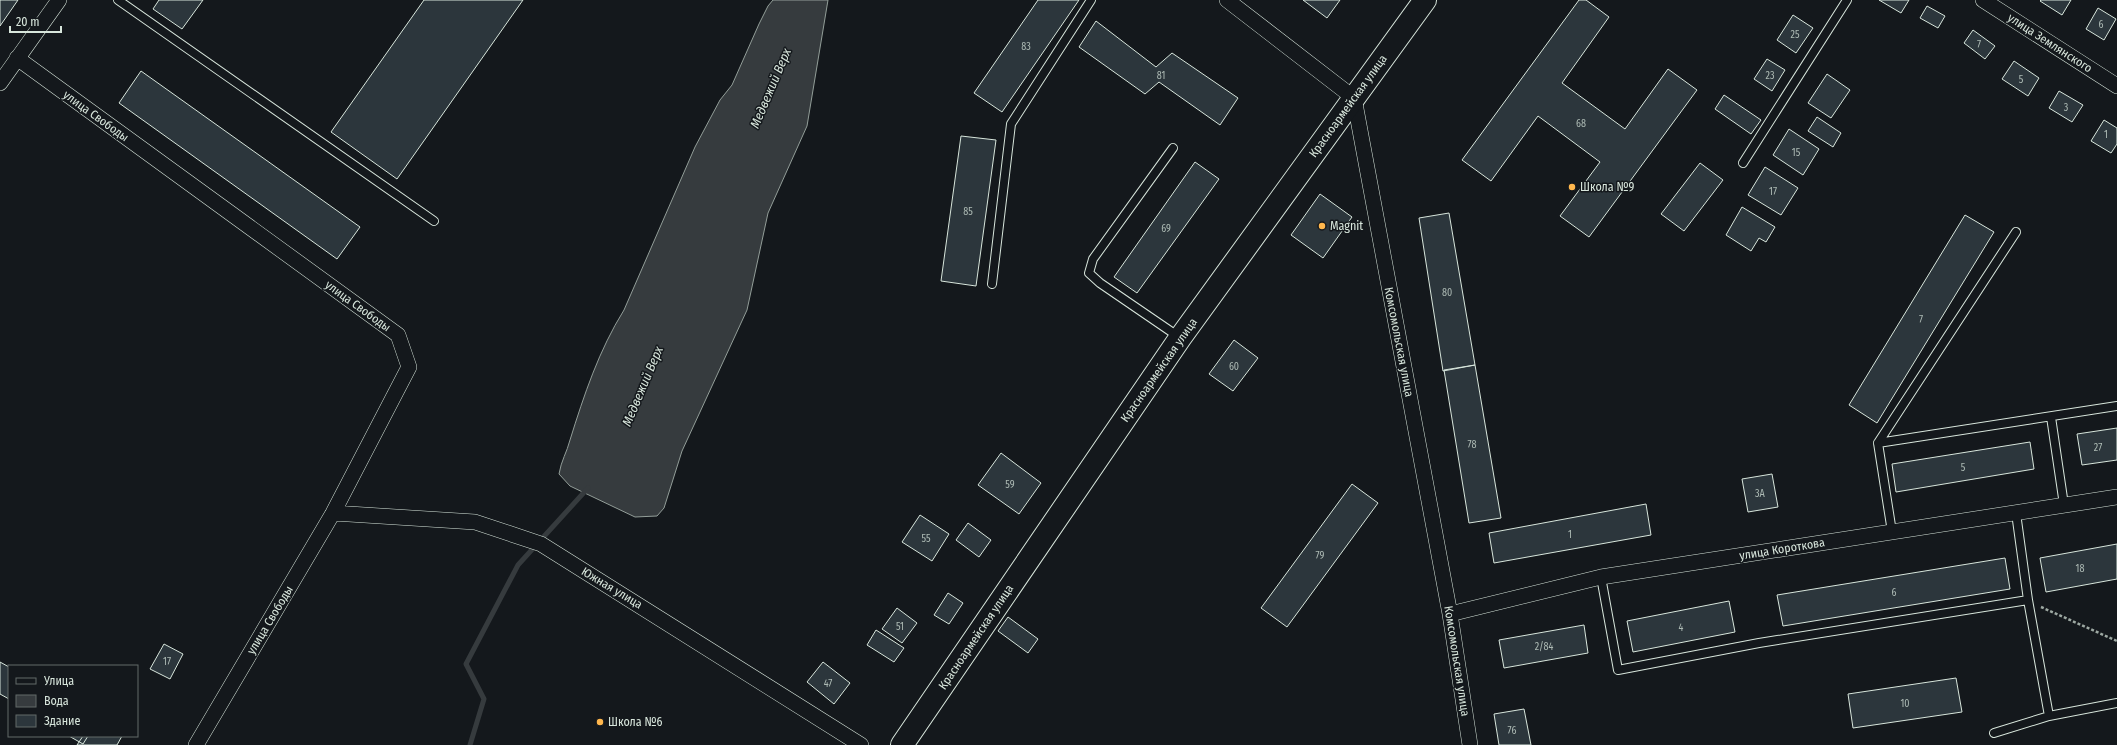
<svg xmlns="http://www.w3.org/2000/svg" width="2117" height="745" viewBox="0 0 2117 745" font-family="'Fira Sans Condensed',sans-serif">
  <rect width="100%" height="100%" fill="#14181c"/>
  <path fill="#363b3e" stroke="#939e99" d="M773,0H828L807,126L768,213L747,310L682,451L664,508L657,516L635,517L570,486L559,474C561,461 567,452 570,440C584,395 599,350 624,310L695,147L720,100L732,85L759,24L768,6Z"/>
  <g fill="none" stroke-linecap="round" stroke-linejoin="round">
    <path stroke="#363b3e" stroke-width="5" d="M470,745L484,699L466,664L518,565L588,488"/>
  </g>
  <path fill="#2c363c" stroke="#d8e6dc" d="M0,0H18L0,26Z
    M159,0H203L182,29L153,9Z
    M424,0H523L397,179L331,132Z
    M1038,0H1079L1002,112L974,93Z
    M1303,0H1340L1327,18Z
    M1579,0H1586L1609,17L1562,83L1625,129L1668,69L1697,90L1589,237L1560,216L1600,162L1538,116L1491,181L1462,160Z
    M1879,0H1909L1901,13Z
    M2041,0H2071L2062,15L2040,1Z
    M1927,6L1945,16L1938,28L1920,18Z
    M2098,8L2116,19L2104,40L2086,29Z
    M1793,15L1813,28L1796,53L1777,40Z
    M1096,21L1156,67L1172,53L1238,98L1220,125L1159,82L1145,94L1079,47Z
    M1973,30L1995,46L1985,59L1964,43Z
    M1767,59L1785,70L1772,91L1754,79Z
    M2014,61L2039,78L2028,96L2002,79Z
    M141,71L360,227L337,259L119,103Z
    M1827,74L1850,90L1831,118L1808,103Z
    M2059,91L2083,105L2072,122L2049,108Z
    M1724,95L1761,120L1751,134L1715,109Z
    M1817,117L1841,133L1833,147L1808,131Z
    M2104,120L2117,128V144L2111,153L2091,141Z
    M1789,129L1819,149L1803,175L1773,155Z
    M961,136L996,140L976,286L941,281Z
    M1195,162L1219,179L1137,293L1114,277Z
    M1700,163L1723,180L1684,231L1661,214Z
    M1765,167L1798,188L1781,215L1748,195Z
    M1320,194L1352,217L1323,258L1291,235Z
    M1742,207L1775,227L1766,242L1759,238L1751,251L1726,235Z
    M1449,213L1475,365L1443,371L1419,218Z
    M1965,215L1994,232L1877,423L1849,405Z
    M1234,340L1258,358L1233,391L1209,374Z
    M1475,365L1501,518L1469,523L1444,370Z
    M2117,428V460L2082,465L2077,434Z
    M2030,442L2034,469L1896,492L1892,464Z
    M1001,453L1041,483L1019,514L978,485Z
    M1772,474L1778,507L1748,512L1742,479Z
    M1352,484L1378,503L1287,627L1261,608Z
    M1646,504L1651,535L1494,563L1489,533Z
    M920,515L949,534L932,561L902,542Z
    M968,523L991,540L979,557L956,540Z
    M2117,544V579L2046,592L2040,558Z
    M2005,558L2010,589L1783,626L1777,595Z
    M948,593L963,603L949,624L934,615Z
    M1729,601L1735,632L1633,652L1627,621Z
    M897,608L917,623L902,643L882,629Z
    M1008,617L1038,639L1028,653L998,631Z
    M1584,625L1588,653L1504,668L1499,640Z
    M876,630L904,648L894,662L867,645Z
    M164,644L183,654L170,679L150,669Z
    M0,662L9,667V699L0,694Z
    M823,662L850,683L834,704L807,682Z
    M1956,678L1962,712L1853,728L1848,694Z
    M1524,709L1531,745H1499L1494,714Z
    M69,736H88L83,744Z
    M83,736H122L117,745H77Z"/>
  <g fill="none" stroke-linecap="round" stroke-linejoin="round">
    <defs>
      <path id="service" d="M118,0L434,221
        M1173,148L1093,259L1089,273L1100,283L1179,337
        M1743,163L1847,0
        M992,284L1011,124L1091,0
        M2051,417L2064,505
        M1878,443L2016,232
        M2016,513L2028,600L2049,716
        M1892,532L1878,443L2117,406
        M1601,577L1618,670L1759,643L2028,600
        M1994,733L2049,716L2117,703"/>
      <path id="minor" d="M1227,0L1354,98L1450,614L1470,745
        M1983,0L2117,86
        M17,58L398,335L409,367L333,513L196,745
        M0,83L59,0
        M333,513L475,522L541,544L861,745
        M1450,614L1601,577L2117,497"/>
      <path id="primary" d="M902,745L1180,338L1425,0"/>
    </defs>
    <use href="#service" stroke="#d8e6dc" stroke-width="10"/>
    <use href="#minor" stroke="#d8e6dc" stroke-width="16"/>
    <use href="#primary" stroke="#d8e6dc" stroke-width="24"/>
    <path stroke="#9da8a2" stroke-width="2.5" stroke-dasharray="3 2" stroke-linecap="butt" d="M2041,607L2117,641"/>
    <use href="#service" stroke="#14181c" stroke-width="8"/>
    <use href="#minor" stroke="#14181c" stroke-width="15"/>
    <use href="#primary" stroke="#14181c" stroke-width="22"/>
  </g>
  <g fill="#ffb74d" stroke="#14181c" stroke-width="1.5">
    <circle cx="1572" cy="187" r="4"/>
    <circle cx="1322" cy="226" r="4"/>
    <circle cx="600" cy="722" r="4"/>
  </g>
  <g text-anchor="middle" stroke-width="3" stroke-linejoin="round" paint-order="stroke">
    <g font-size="10" fill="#adbab4">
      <text x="2101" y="28">6</text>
      <text x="1795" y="38">25</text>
      <text x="1979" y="48">7</text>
      <text x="1026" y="50">83</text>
      <text x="1161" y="79">81</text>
      <text x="1770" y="79">23</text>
      <text x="2021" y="83">5</text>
      <text x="2066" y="111">3</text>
      <text x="1581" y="127">68</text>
      <text x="2106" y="138">1</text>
      <text x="1796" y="156">15</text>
      <text x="1773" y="195">17</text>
      <text x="968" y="215">85</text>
      <text x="1166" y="232">69</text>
      <text x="1447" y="296">80</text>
      <text x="1921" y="323">7</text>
      <text x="1234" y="370">60</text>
      <text x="1472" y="448">78</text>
      <text x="2098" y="451">27</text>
      <text x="1963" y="471">5</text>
      <text x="1010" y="488">59</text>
      <text x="1760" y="497">3А</text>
      <text x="1570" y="538">1</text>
      <text x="926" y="542">55</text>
      <text x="1320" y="559">79</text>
      <text x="2080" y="572">18</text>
      <text x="1894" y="596">6</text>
      <text x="900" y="630">51</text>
      <text x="1681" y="631">4</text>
      <text x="1544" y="650">2/84</text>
      <text x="167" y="665">17</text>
      <text x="828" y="687">47</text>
      <text x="1905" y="707">10</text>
      <text x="1512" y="734">76</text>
    </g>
    <g font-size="12" fill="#d8e6dc" stroke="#14181c">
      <text transform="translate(2050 43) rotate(33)" y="4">улица Землянского</text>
      <text transform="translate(1348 106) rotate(-54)" y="4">Красноармейская улица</text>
      <text transform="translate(96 116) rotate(36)" y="4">улица Свободы</text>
      <text transform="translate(358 306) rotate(36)" y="4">улица Свободы</text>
      <text transform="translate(1399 342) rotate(79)" y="4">Комсомольская улица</text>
      <text transform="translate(1159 370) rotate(-55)" y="4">Красноармейская улица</text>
      <text transform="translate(1782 549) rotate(-9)" y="4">улица Короткова</text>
      <text transform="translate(612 588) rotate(31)" y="4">Южная улица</text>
      <text transform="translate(270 620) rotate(-59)" y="4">улица Свободы</text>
      <text transform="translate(976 637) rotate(-56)" y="4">Красноармейская улица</text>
      <text transform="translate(1457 661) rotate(81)" y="4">Комсомольская улица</text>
    </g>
    <g font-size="12" fill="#d8e6dc" stroke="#14181c" text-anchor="start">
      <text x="1580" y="191">Школа №9</text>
      <text x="1330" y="230">Magnit</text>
      <text x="608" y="726">Школа №6</text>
    </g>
    <g font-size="13" font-style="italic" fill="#d8e6dc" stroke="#14181c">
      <text transform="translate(770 88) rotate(-67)" y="5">Медвежий Верх</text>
      <text transform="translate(642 386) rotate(-67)" y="5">Медвежий Верх</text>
    </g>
  </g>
  <rect x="8" y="665" width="130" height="72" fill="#14181c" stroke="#626a69"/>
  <rect x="16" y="678" width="20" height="6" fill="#14181c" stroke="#626a69"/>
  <text x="44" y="685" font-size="12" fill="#d8e6dc">Улица</text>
  <rect x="16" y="695" width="20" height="12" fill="#363b3e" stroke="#626a69"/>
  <text x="44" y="705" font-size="12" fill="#d8e6dc">Вода</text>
  <rect x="16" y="715" width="20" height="12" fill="#2c363c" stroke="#626a69"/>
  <text x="44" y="725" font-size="12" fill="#d8e6dc">Здание</text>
  <path d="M10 26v6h51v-6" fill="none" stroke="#d8e6dc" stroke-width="2"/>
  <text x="16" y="26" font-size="12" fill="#d8e6dc" stroke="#14181c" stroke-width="3" paint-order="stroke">20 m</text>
</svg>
